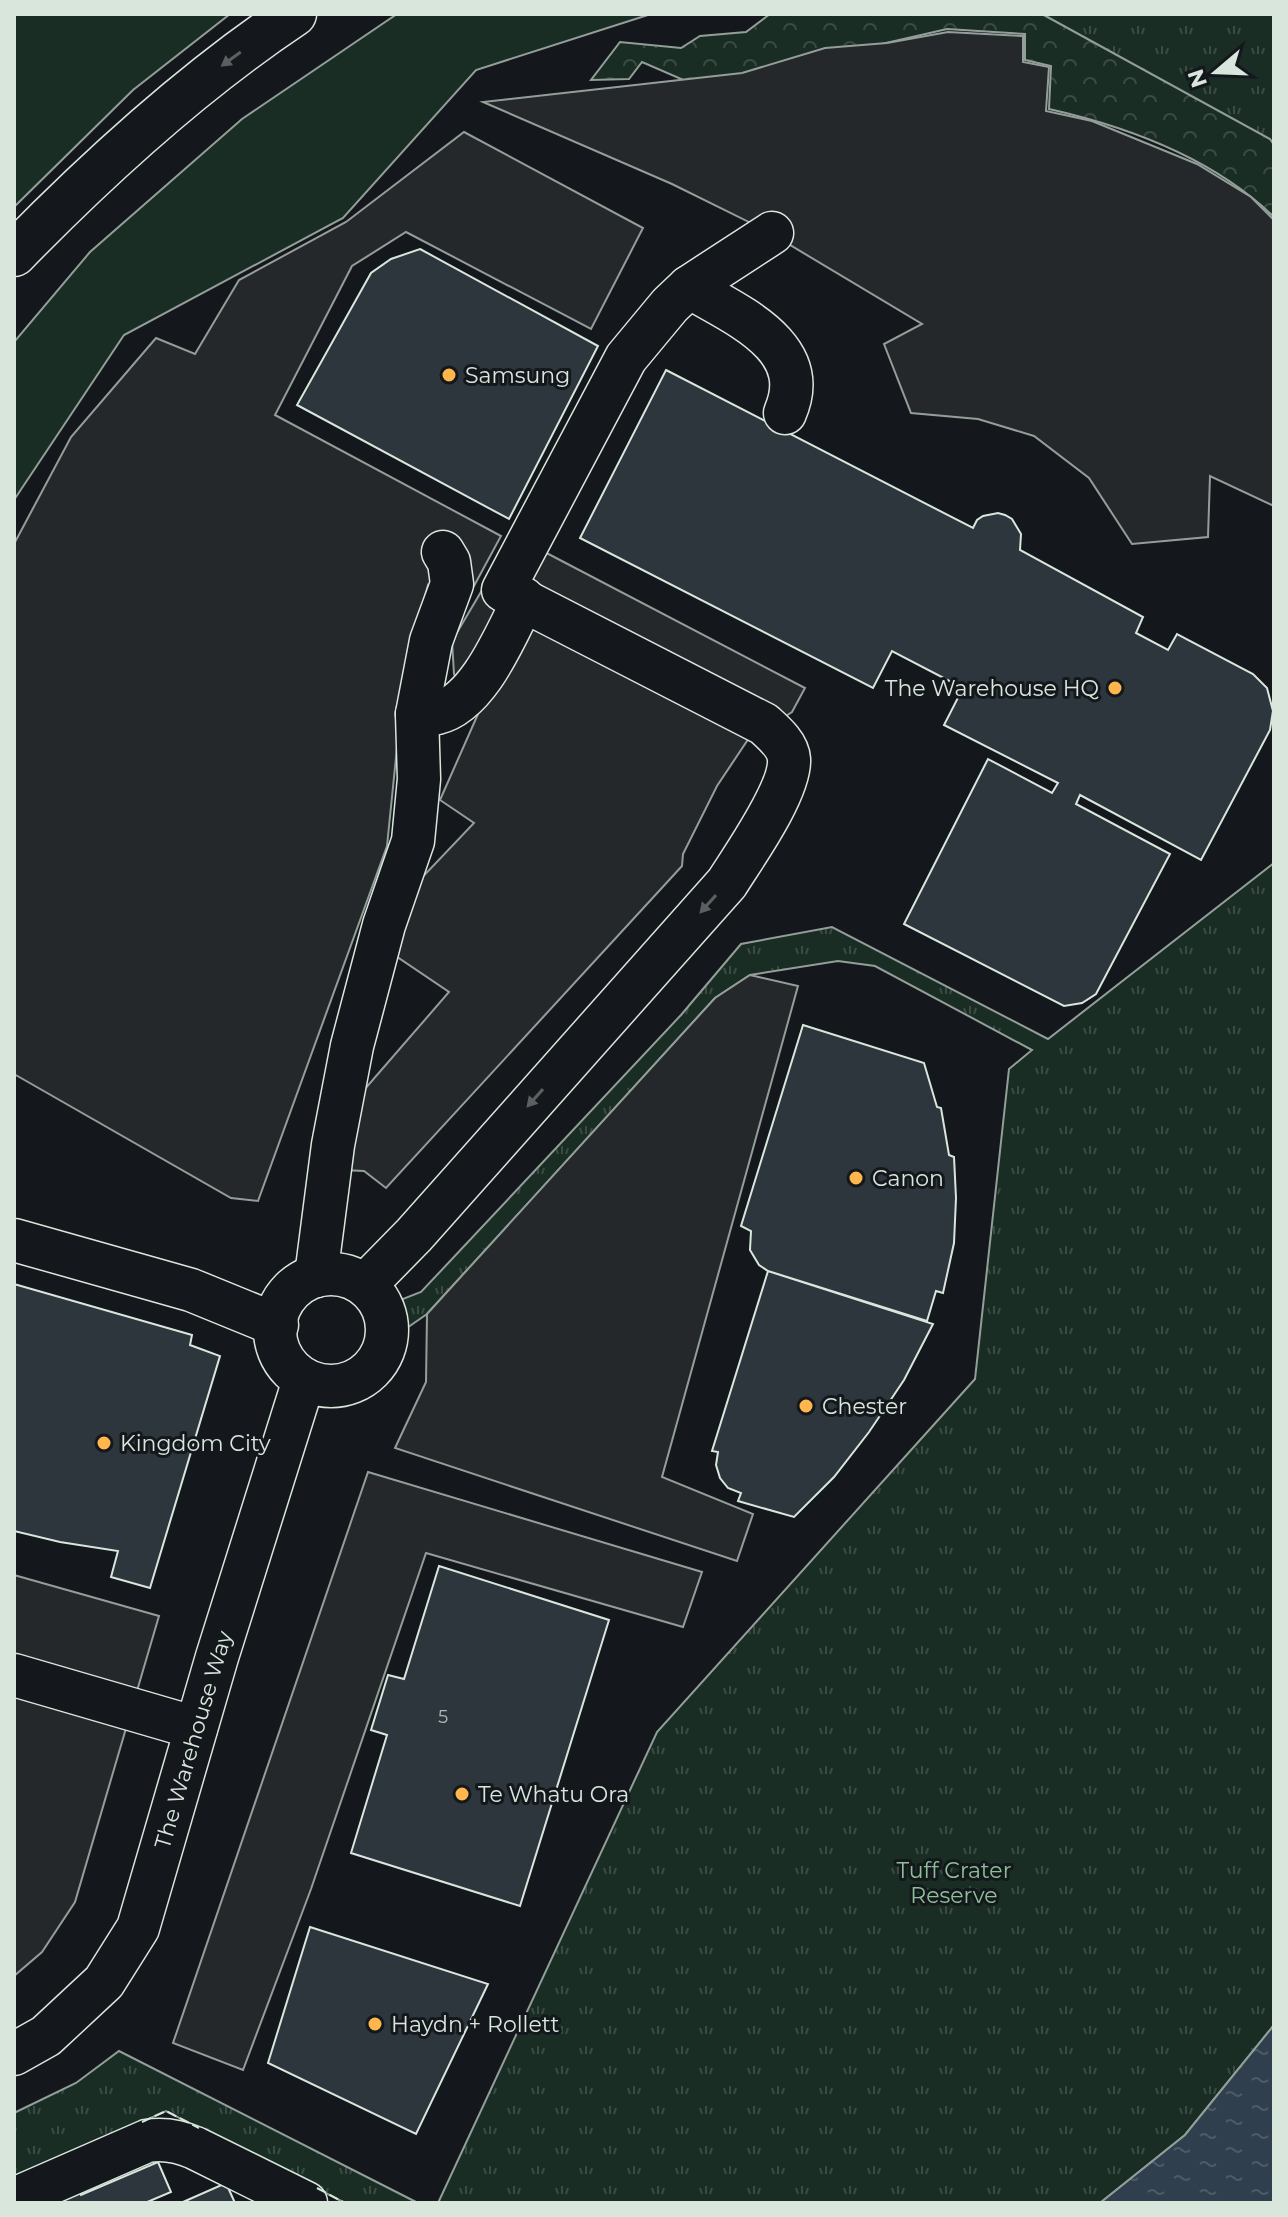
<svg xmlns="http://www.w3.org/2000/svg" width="1288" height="2217" viewBox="0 0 1288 2217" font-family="Montserrat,sans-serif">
  <defs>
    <pattern id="forest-crowns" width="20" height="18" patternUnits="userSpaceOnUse" patternTransform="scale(2)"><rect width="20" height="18" fill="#1a2d24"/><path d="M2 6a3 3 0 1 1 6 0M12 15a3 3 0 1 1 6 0" fill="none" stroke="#3b4b43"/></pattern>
    <pattern id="park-tufts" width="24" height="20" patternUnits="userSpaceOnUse" patternTransform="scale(2)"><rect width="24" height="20" fill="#1a2d24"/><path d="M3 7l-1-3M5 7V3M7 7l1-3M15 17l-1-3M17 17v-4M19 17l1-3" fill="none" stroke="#3b4b43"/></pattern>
    <pattern id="water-ripples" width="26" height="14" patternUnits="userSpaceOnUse" patternTransform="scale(2)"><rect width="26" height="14" fill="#2f3f4d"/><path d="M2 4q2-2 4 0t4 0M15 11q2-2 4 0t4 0" fill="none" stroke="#4c5b66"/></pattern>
  </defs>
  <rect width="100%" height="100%" fill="#14181c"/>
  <path fill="#1a2d24" stroke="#939e99" stroke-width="2" d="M14,14H230L133,90L14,207Z
    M397,14H651L476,70L343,218L124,335L14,500V342L90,252L242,119Z"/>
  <path fill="url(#forest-crowns)" stroke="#939e99" stroke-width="2" d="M770,14H1215L1274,126V217C1214,159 1129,127 1049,109L1051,66L1025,60V34L947,29L860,49L741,105L642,62L629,79L591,80L620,42L681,48L700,36L746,32Z"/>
  <path fill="url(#park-tufts)" stroke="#939e99" stroke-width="2" d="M1042,14H1274V145L1270,139Z
    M1274,863V2025L1185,2135L1100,2203H438L657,1732L975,1379L1009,1069L1032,1050L875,966L838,961L750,975L715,998L427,1314L404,1330L395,1302L421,1292L681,1015L741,944L832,927L1048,1039Z
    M119,2051L418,2203H345L166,2111L14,2179V2113L76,2083Z"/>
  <path fill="#24282b" stroke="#939e99" stroke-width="2" d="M948,32L1023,36V62L1049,67L1046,111L1092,121L1197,164L1251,197L1274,220V506L1210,476L1208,537L1132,544L1089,478L1034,436L978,419L911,413L884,344L922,324L765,230L672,184L483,102L742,73L825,48L887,43Z
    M464,132L643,228L591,329L406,232L352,266L275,415L501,536L461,610L428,585L405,669L387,846L258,1201L231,1198L14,1074V544L71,437L156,338L195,354L239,280L346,222Z
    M514,536L805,688L792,712L747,741L717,786L683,854L682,866L386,1188L364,1171L343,1170L351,1105L449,992L390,952L413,887L474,823L440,800L478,714L454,674L452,641Z
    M750,975L798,986L662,1477L753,1514L737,1561L395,1448L426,1382L427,1314L715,998Z
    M368,1472L702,1572L683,1627L426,1553L311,1889L243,2070L173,2043Z
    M14,1575L159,1616L75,1902L42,1952L14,1976Z"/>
  <path fill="url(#water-ripples)" stroke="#939e99" stroke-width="2" d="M1274,2025V2203H1100L1185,2135Z"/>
  <path fill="#2c363c" stroke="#d8e6dc" stroke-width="2" d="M420,249L598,346L509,519L297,405L371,273L391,259Z
    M666,370L973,528L977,520L983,516L998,513L1005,515L1012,519L1021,534L1020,550L1143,617L1136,633L1168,650L1177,634L1253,674L1267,688L1273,711L1270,730L1201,860L1080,795L1076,804L1170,854L1096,994L1082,1003L1064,1006L904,924L988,759L1052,793L1058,783L944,725L963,688L892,651L873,688L580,538Z
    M803,1025L924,1063L937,1107L941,1108L949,1155L954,1157L956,1198L954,1243L943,1293L936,1291L927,1321L768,1271L759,1265L750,1250L751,1231L741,1226Z
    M768,1271L933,1324L904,1380L869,1432L834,1477L794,1517L738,1501L741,1493L728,1488L720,1478L716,1465L718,1452L712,1451Z
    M14,1284L192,1335L190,1345L220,1356L150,1588L111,1577L118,1551L60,1542L14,1531Z
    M439,1566L609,1620L520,1906L351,1853L387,1735L371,1730L388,1675L404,1679Z
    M310,1927L488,1984L416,2134L268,2063Z
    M158,2162L171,2192L145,2203H52L79,2191L81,2195Z
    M226,2183L235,2203L183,2202Z"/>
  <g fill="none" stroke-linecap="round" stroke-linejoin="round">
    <defs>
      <g id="minor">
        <path d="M689,287C736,315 814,346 785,413"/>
        <path d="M417,714C423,714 431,715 437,713C479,703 506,634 524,599"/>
        <path d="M14,1240L191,1290L277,1325"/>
        <circle cx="331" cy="1330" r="56"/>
        <path d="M316,1276L333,1145L352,1046L384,925L413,841L419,779L417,714L431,641L452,584L449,562L443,552"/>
        <path d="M365,1285L414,1235L727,883C744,856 791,790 789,759C788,745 774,733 764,724L503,590L626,358L670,305L689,287L772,233"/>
        <path d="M14,1675L196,1728"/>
        <path id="s1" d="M14,2054L46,2036L104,1982L138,1928L217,1657L304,1380"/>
        <path d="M14,2199L147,2141C164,2138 179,2141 195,2148L306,2203"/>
      </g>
      <path id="highway" d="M14,254C100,166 192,82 294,14"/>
    </defs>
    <use href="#minor" stroke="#d8e6dc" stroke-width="45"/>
    <use href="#highway" stroke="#d8e6dc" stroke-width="47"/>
    <use href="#minor" stroke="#14181c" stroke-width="42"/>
    <use href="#highway" stroke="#14181c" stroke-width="44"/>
    <path stroke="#d8e6dc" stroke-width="2" stroke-dasharray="10 4" stroke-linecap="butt" d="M142,2122L166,2111L199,2128
      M317,2188L345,2203"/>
  </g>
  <defs><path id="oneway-solid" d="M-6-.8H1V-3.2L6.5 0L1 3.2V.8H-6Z" transform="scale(2)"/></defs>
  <g fill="#59605f">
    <use href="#oneway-solid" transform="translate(231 59) rotate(144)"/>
    <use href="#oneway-solid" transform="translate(708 904) rotate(132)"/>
    <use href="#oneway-solid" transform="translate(535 1098) rotate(132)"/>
  </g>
  <g fill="#ffb74d" stroke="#14181c" stroke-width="3">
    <circle cx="449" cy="375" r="8"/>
    <circle cx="1115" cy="688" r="8"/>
    <circle cx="856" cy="1178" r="8"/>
    <circle cx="806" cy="1406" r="8"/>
    <circle cx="104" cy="1443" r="8"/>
    <circle cx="462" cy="1794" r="8"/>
    <circle cx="375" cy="2024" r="8"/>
  </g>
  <g text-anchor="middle" stroke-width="6" stroke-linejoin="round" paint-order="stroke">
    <g font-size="18" fill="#adbab4">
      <text x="443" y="1723">5</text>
    </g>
    <g font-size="22" fill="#d8e6dc" stroke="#14181c" text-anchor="start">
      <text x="465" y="383">Samsung</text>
      <text x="1099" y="696" text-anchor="end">The Warehouse HQ</text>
      <text x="872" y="1186">Canon</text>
      <text x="822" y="1414">Chester</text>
      <text x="120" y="1451">Kingdom City</text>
      <text x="478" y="1802">Te Whatu Ora</text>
      <text x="391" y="2032">Haydn + Rollett</text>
    </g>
    <g font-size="22" fill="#d8e6dc" stroke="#14181c">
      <text dy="8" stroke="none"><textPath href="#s1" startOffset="376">The Warehouse Way</textPath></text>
    </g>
    <g font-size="22" fill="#8ac095" stroke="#14181c">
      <text x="954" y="1878">Tuff Crater<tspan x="954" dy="25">Reserve</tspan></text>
    </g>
  </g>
  <rect width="1288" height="2217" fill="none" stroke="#d8e6dc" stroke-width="32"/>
  <g transform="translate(1216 72) rotate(251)" stroke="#14181c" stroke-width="6" paint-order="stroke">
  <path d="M0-6L14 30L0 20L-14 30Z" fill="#d8e6dc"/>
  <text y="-12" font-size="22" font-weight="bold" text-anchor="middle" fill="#d8e6dc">N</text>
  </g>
</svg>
